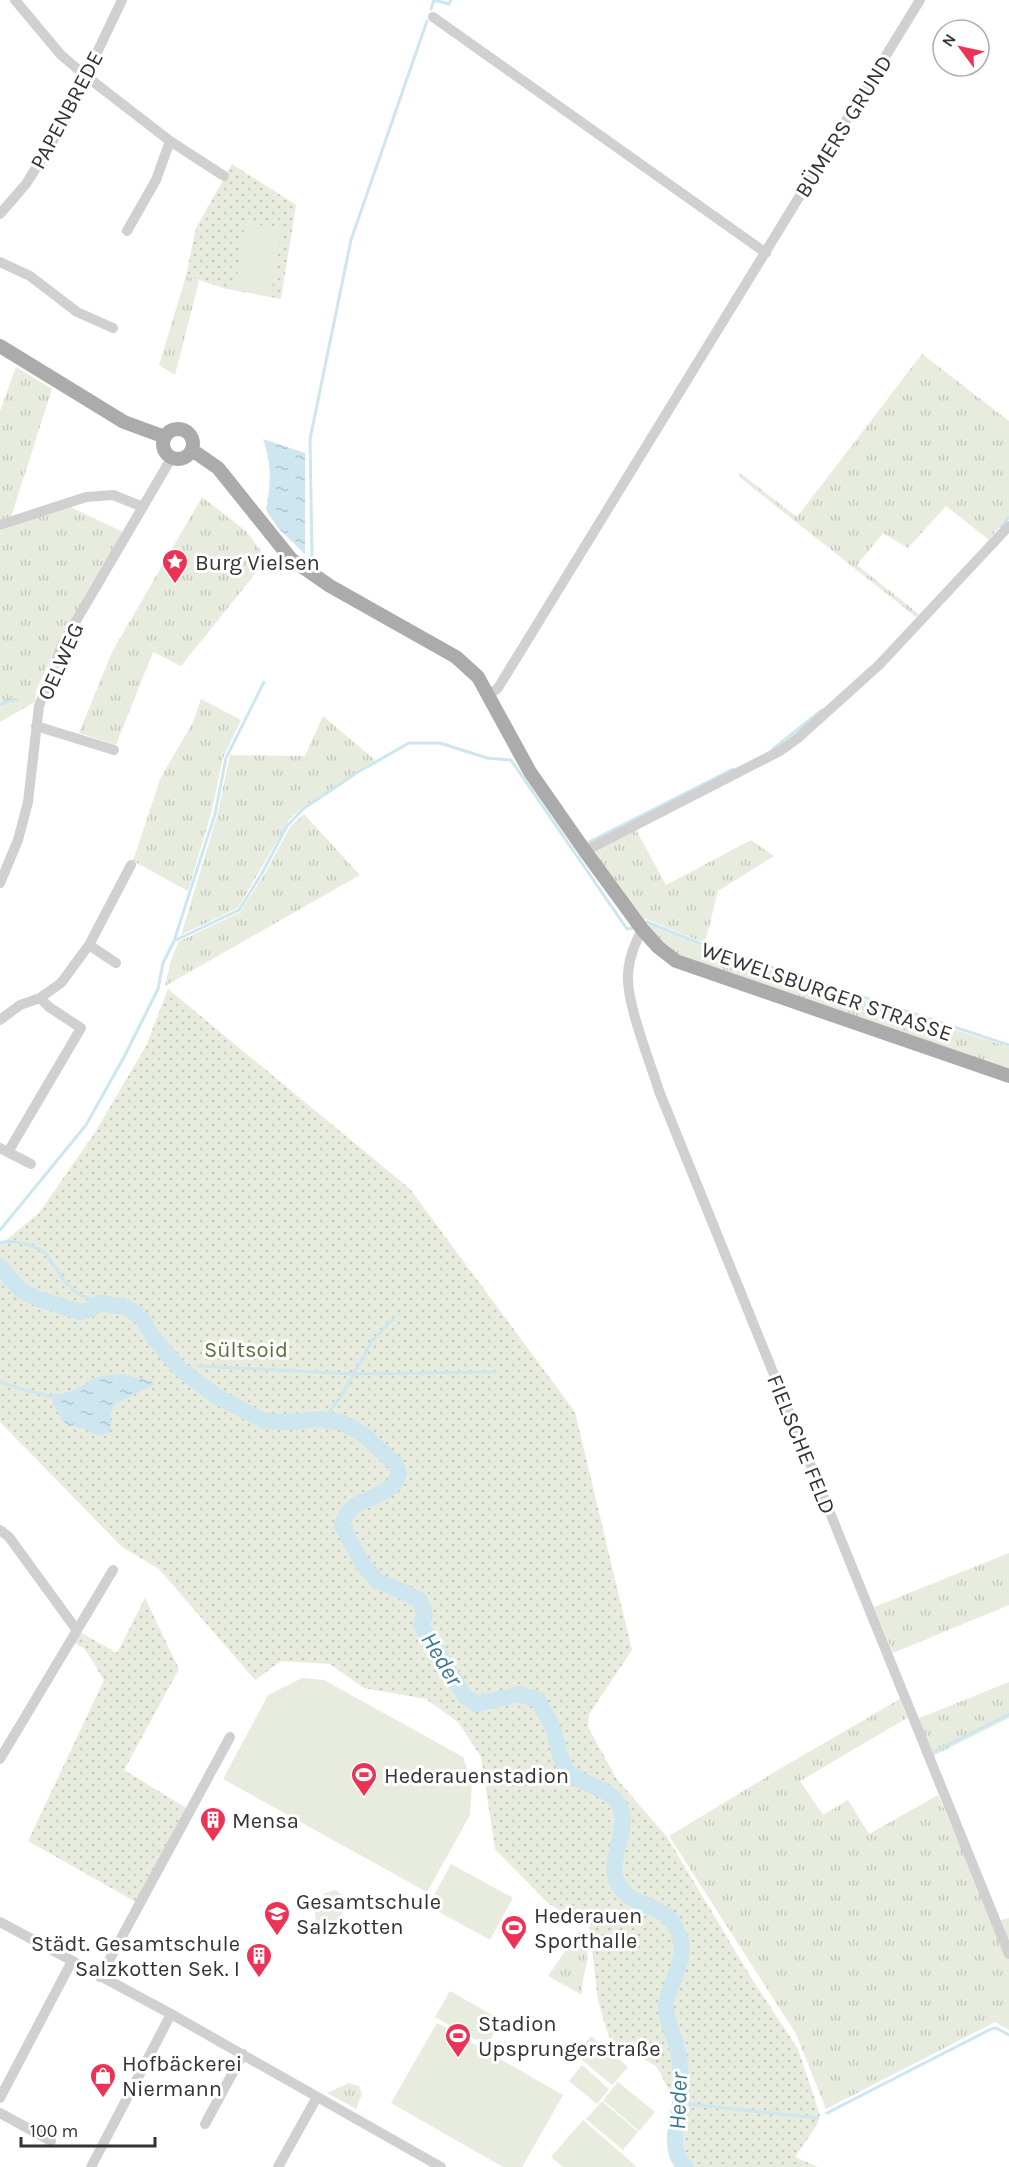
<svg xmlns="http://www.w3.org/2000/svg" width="1009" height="2167" viewBox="0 0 1009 2167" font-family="Karla,sans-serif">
  <defs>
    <pattern id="grass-tufts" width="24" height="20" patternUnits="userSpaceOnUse" patternTransform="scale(1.5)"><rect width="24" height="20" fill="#e7ecde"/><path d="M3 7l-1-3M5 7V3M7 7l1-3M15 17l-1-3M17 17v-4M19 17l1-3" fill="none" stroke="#c7cbbf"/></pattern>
    <pattern id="forest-firs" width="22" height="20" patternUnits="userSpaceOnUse" patternTransform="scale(1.5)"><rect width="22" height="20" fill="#e7ecde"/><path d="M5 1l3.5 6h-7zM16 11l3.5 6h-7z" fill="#c7cbbf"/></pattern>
    <pattern id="park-dots" width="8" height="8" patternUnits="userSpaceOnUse" patternTransform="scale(1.5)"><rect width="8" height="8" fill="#e7ecde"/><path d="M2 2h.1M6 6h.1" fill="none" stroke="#c7cbbf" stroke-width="1.8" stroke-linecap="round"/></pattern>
    <pattern id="water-ripples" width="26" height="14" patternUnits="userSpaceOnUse" patternTransform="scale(1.5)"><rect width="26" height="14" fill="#cde6ef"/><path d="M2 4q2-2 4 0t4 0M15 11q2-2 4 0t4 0" fill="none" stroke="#b0c6cd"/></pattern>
  </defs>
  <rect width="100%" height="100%" fill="#fff"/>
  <path fill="url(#grass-tufts)" d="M186,276L199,281L175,375L159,365Z
    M922,354L1009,421V515L989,540L946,506L908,548L883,533L857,565L919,614L916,617L738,476L740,473L797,517Z
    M16,367L52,389L11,517L0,521V411Z
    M202,497L247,532L267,559L181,666L153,652L116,745L79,733L112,652Z
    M68,506L123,532L58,643L36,691L0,701V531Z
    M201,699L241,720L223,758L211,814L188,891L133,861L160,779L193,722Z
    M323,716L375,760L303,807L291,817L238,908L181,935L217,816L230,755L305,756Z
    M304,814L360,875L165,986L170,964L178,942L240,912L264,875L290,827Z
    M635,828L666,885L751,840L774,856L718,891L705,943L653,922L646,919L643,921L594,856L596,850Z
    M651,925L697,944L740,960L1009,1047V1069L682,957L657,939L646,926Z
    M1009,1553V1605L893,1653L874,1607Z
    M1009,1682V1718L933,1756L917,1719Z
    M900,1699L907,1718L800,1781L823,1815L848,1800L869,1834L938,1795L993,1922L1009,1918V2030L995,2022L826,2109L796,2034L669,1836L783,1767Z
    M579,1931C597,1953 581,1969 582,1995L548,1976Z
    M349,2083L359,2086L362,2094L356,2109L327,2093Z"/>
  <path fill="url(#forest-firs)" d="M36,691L35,702L0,722V701Z"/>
  <path fill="url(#park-dots)" d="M232,164L296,205L281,299L227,289L186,276L196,228Z
    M168,989L410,1189L575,1412L632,1650L589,1714L588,1727L616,1778L667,1837L752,1979L798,2049L820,2115L817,2125L795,2157L818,2167H675L669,2148L674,2100L657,2067L609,2037L598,2001L589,1925L550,1905L495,1849L481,1757L458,1722L426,1699L364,1688L330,1664L281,1661L255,1680L159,1569L122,1547L0,1422V1245L39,1213L94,1134L146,1046Z
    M145,1598L179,1669L124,1770L188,1809L136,1902L28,1841L104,1680L85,1649L72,1642L78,1631L117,1653Z"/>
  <path fill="#e7ecde" d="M245,223L282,228L271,295L235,290Z
    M302,1678L324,1680L463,1757L472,1781L470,1815L427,1892L223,1779L268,1695Z
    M451,1864L513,1898L490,1940L428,1906Z
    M336,1890L344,1897C346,1911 336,1931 320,1927C310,1916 317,1903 325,1893Z
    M450,1991L501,2020L487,2046L435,2017Z
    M437,2023L563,2095L522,2167H503L391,2103Z
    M591,2036L628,2067L612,2085L576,2055Z
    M582,2065L609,2089L597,2104L569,2081Z
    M618,2082L655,2112L639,2131L603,2100Z
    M602,2101L638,2132L623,2150L586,2119Z
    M583,2120L637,2167H563L551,2157Z"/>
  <path fill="url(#water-ripples)" d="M263,439L305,453V554L278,528L266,510C271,483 272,465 263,439Z
    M122,1374L154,1382L153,1385L115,1404L111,1413L110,1431C99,1441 96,1432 84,1429C78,1427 71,1426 65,1423L53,1405V1394C70,1395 79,1387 93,1379C102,1375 112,1375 122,1374Z"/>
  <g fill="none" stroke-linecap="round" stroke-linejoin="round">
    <path stroke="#cde6ef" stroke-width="3" d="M431,9L434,0L449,4L451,0
      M1001,527L1009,517
      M310,562L312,557L310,439L351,240L427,21
      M0,704L17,699
      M773,749L822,710
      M589,842L733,769
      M644,923L647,922L699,943L1009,1045
      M174,941L215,814L226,758L264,682
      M0,1230L86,1125L124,1057L158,989L163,963L174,941L239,910L261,875L287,826L303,809L358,772L409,743H440L487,758L511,760L627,929L633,928
      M0,1243C10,1239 37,1245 45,1253C55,1265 61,1280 74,1291C80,1296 91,1299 99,1303
      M199,1366L353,1374L495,1372
      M0,1382L19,1388
      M22,1389L52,1397
      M324,1419L342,1395L372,1341L394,1318
      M934,1752L1009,1714
      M679,2103L818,2118
      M827,2113L991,2029L996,2028L1009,2035"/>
    <path stroke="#cde6ef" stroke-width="16" d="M0,1266L20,1290L39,1299L80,1312L89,1310L99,1303L126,1307L141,1317L153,1337L180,1369L216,1396L264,1421L291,1422L320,1419L343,1423L364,1435L396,1464L399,1474C397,1478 395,1484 392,1486C373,1503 350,1496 342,1526L364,1566L377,1580L420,1600L425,1616L421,1625L465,1696L477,1704L519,1694L538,1700C543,1709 549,1719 553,1728C558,1741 558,1760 568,1771C582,1787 610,1786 620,1807C631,1833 603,1863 620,1887C639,1913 672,1900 681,1942C686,1963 665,1990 666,2008C667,2023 675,2038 678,2052C681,2064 681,2081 681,2093C680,2115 665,2151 686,2167"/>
    <path stroke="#d0d0d0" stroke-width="10" d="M15,0L61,55L86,76L170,141L224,176
      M433,17L766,253
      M0,214L26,184L62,126L122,0
      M127,231L156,180L170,141
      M0,262L30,276L77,312L113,328
      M0,525L86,497L113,495L143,507
      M489,695L498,688L920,0
      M36,726L114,750
      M585,851L780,751L798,738L879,665L1009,526
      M0,883L18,840L28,802L39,706L62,645L172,457
      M642,929C635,944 629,957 628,974C626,1003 650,1061 659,1091L1009,1954
      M89,945L116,963
      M0,1020L20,1005L40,998L61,983L89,945L131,865
      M0,1148L31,1164
      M8,1152L81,1028L49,1007L40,998
      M0,1530L9,1537L76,1629
      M0,1759L113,1570
      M0,1922L171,2014L441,2167
      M100,1977L230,1737
      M0,2098L72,1961
      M0,2113L51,2141
      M205,2124L243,2054
      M91,2167L171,2014
      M278,2167L317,2097"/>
    <path stroke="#ababab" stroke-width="14" d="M0,346L124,422L165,437
      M163 444a15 15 0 1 1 30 0a15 15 0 1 1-30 0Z
      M192,450L218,468L291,559L330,586L456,657L478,677L530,772L585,851L642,929L658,947L676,961L1009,1076"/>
  </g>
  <defs>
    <symbol id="sight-pin" viewBox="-11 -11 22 30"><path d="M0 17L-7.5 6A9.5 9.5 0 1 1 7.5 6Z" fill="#ec3356" stroke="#fff"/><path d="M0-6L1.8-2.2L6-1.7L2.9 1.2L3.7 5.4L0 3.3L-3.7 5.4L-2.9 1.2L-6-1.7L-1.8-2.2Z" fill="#fff"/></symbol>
    <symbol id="stadium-pin" viewBox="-11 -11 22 30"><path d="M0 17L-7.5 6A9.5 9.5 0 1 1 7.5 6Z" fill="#ec3356" stroke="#fff"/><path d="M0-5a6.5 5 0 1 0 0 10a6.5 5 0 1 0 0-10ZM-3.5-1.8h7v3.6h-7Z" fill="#fff"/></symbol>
    <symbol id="building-pin" viewBox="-11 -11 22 30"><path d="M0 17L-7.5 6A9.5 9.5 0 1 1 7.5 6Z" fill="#ec3356" stroke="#fff"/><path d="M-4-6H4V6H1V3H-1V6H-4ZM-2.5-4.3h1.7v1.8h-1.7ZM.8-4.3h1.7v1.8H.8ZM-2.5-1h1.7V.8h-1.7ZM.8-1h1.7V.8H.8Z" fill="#fff"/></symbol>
    <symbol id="school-pin" viewBox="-11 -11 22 30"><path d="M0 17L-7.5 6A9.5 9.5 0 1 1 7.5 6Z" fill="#ec3356" stroke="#fff"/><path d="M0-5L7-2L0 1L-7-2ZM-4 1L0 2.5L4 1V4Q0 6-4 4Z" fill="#fff"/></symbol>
    <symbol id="shop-pin" viewBox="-11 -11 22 30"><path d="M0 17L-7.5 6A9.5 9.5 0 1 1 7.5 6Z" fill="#ec3356" stroke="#fff"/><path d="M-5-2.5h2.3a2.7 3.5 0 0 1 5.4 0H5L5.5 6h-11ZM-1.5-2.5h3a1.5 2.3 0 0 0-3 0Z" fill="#fff"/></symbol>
  </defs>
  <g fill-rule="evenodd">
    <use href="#sight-pin" x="160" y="547" width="30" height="40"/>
    <use href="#stadium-pin" x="349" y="1760" width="30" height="40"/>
    <use href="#building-pin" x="198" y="1805" width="30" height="40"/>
    <use href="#school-pin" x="262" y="1899" width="30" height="40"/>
    <use href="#stadium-pin" x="499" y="1913" width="30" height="40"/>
    <use href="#building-pin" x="244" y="1941" width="30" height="40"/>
    <use href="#stadium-pin" x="443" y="2021" width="30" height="40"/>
    <use href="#shop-pin" x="88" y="2061" width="30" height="40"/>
  </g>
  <g text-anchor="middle" stroke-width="6" stroke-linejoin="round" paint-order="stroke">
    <g font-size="22" fill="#333" stroke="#fff">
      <text transform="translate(66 110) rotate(-62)" y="8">PAPENBREDE</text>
      <text transform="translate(843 126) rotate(-58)" y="8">BÜMERS GRUND</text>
      <text transform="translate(60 661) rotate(-66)" y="8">OELWEG</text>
      <text transform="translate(827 991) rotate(19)" y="8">WEWELSBURGER STRASSE</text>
      <text transform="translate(802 1444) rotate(68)" y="8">FIELSCHE FELD</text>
    </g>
    <g font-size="22" fill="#333" stroke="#fff" text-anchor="start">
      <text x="195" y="570">Burg Vielsen</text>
      <text x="384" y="1783">Hederauenstadion</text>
      <text x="232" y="1828">Mensa</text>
      <text x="296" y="1909">Gesamtschule<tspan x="296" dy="25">Salzkotten</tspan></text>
      <text x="534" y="1923">Hederauen<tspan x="534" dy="25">Sporthalle</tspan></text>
      <text x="240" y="1951" text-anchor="end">Städt. Gesamtschule<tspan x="240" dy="25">Salzkotten Sek. I</tspan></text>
      <text x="478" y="2031">Stadion<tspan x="478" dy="25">Upsprungerstraße</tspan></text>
      <text x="122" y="2071">Hofbäckerei<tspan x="122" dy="25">Niermann</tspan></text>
    </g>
    <g font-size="22" fill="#5c713d" stroke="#fff">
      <text x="246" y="1357">Sültsoid</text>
    </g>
    <g font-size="24" font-style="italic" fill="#3a7a92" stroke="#fff">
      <text transform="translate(442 1659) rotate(59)" y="8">Heder</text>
      <text transform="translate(678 2101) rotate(-88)" y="8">Heder</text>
    </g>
  </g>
  <g transform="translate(961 48) rotate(303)"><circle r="28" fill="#ffffff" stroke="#adadad" stroke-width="1.5"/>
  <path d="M0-4.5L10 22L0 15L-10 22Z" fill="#ec3356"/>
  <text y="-9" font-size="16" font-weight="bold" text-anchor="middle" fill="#333333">N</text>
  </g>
  <path d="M21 2137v9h134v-9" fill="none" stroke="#333333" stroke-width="3"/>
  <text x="30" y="2137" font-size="18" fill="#333333" stroke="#ffffff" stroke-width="4.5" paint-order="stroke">100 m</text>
</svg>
